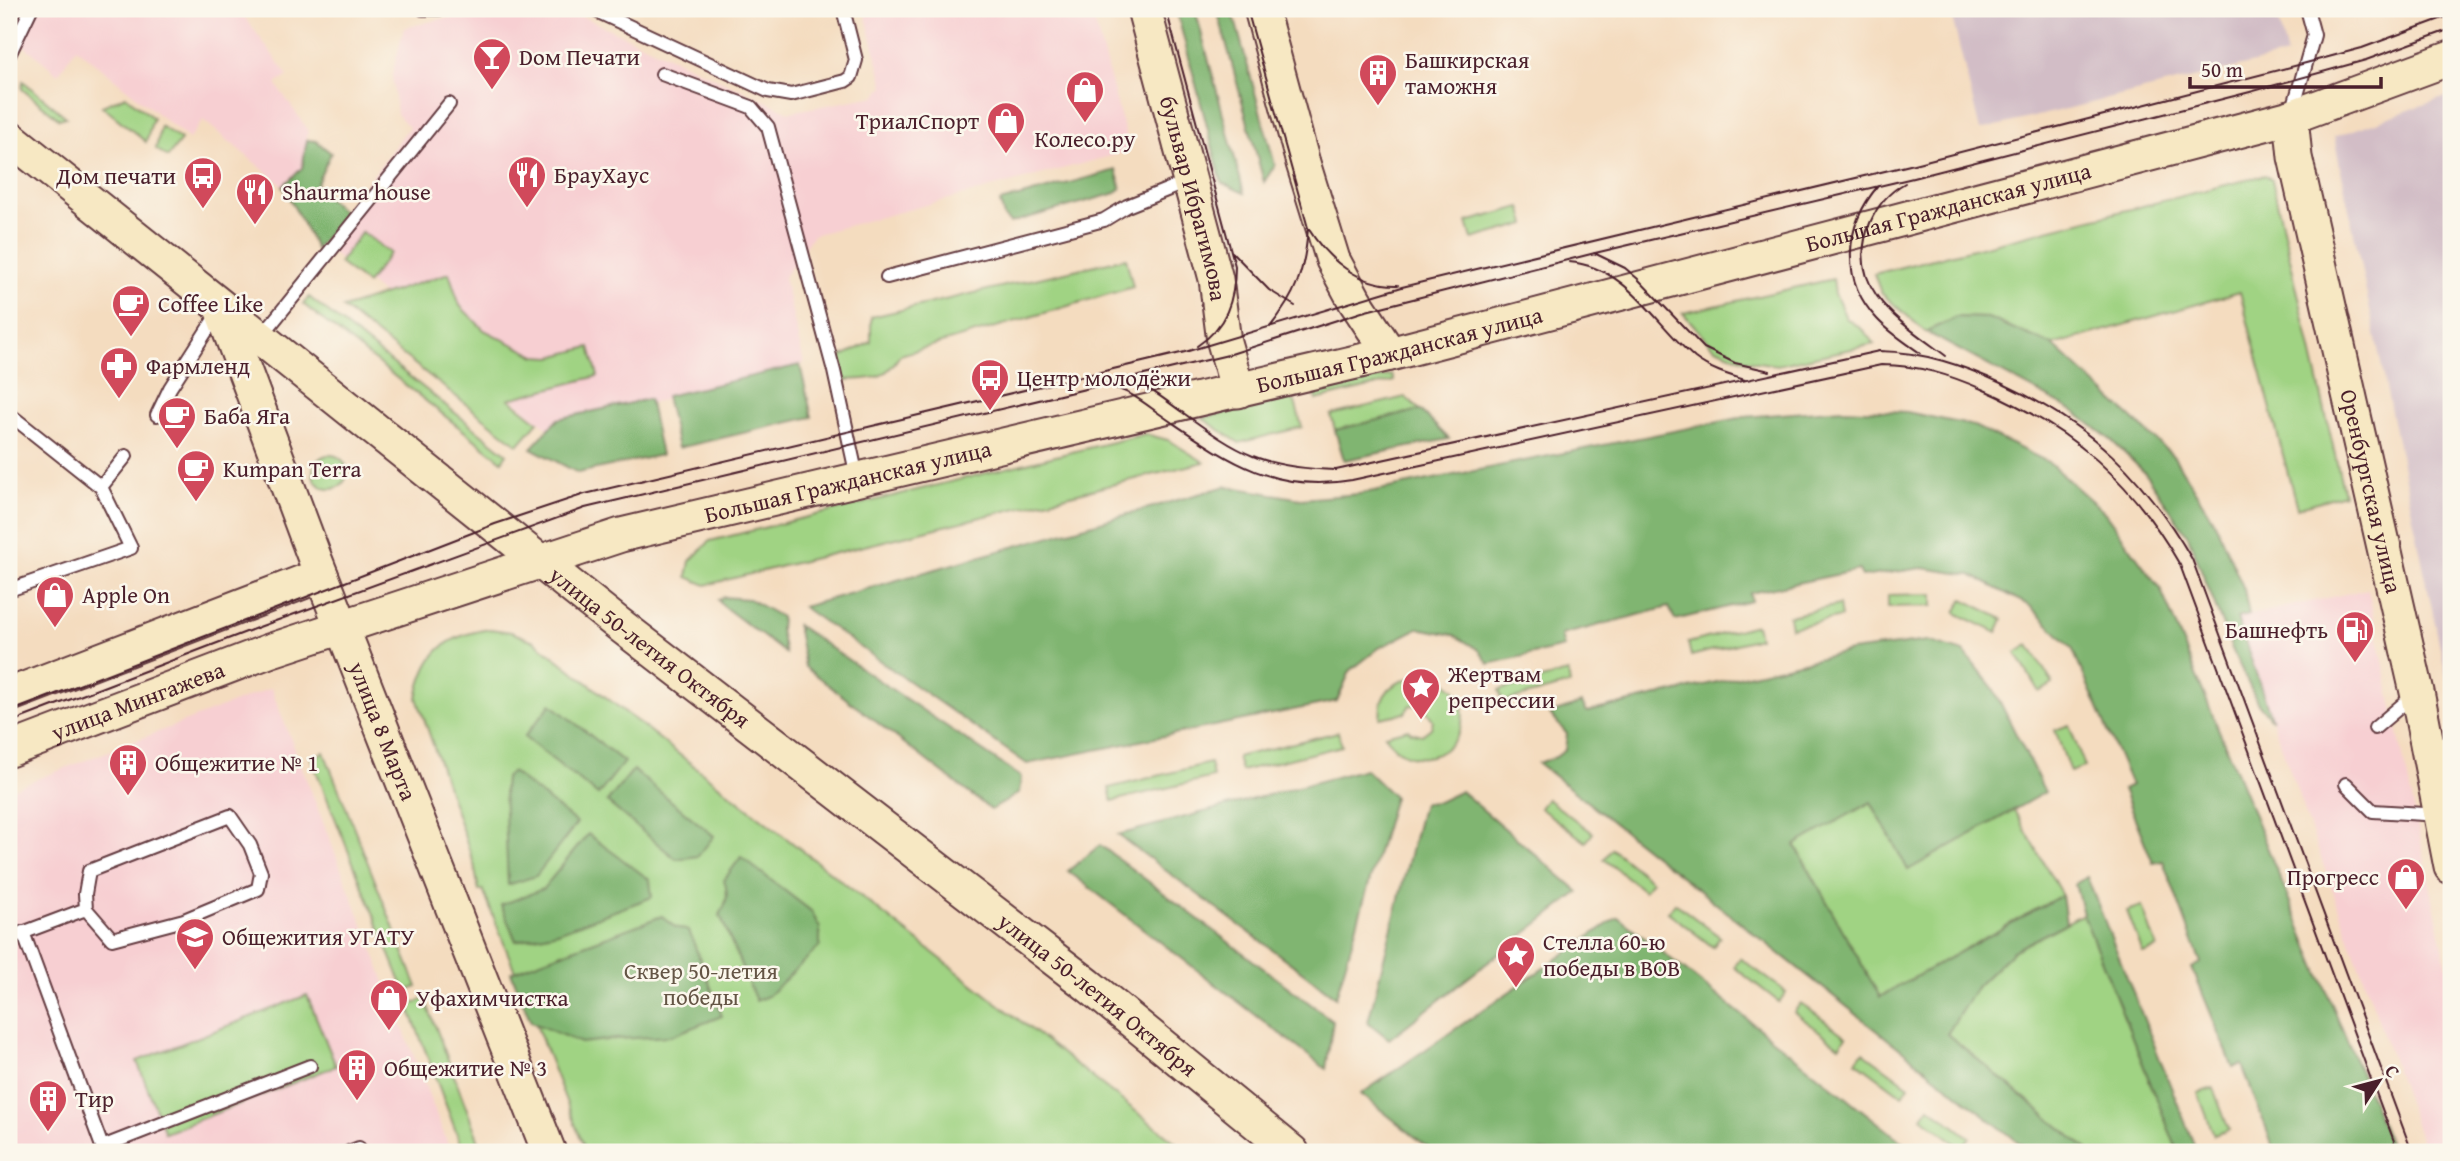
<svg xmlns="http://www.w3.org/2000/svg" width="2460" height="1161" viewBox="0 0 2460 1161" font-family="'Gentium Book Plus',serif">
  <rect width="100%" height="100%" fill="#fbf7ec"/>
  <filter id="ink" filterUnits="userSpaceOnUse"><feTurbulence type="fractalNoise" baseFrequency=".0143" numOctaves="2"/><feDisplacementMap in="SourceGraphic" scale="14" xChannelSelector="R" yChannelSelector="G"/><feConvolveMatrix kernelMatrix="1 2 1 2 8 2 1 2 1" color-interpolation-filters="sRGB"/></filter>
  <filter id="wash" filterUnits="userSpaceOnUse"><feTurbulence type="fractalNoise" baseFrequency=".00686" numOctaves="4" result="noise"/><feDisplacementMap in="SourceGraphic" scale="28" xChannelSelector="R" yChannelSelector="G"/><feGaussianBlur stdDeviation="1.57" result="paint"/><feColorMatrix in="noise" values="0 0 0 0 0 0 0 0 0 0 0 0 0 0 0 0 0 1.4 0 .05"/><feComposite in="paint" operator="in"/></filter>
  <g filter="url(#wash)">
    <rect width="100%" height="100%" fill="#f4dcbf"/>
    <path fill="#f7cfd2" d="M9,9H239L288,76L276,84L308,130L302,168L283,186L203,120L189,139L76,48L58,74L9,33Z
      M482,9H566L789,112L876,96L884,86L864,9H1091L1130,151L813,235L784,277L804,364L549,429L326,248L345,213L409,127L397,114L392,75L404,28Z
      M2368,589L2451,985V1152H2425L2236,618Z
      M271,688L451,1152H9V790Z"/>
    <path fill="#d2bdc6" d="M1950,9H2275L2287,55L1980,130Z
      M2451,95V700L2334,137Z"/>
    <path fill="#a0d383" stroke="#757957" stroke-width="2" d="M23,81L66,117L59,119L22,89Z
      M126,96L153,118L146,142L102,106Z
      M161,126L181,140L168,157L156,149Z
      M2265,175L2272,180L2344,494L2297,508L2240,292L2053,345L1988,318L1956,317L1926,332L1881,293L1874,274Z
      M1521,207L1526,224L1472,239L1467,222Z
      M362,232L390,253L367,284L339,263Z
      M1126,258L1133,287L900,355C883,382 874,378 844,380L838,358L871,342V317Z
      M449,273L460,306L484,330L536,356L551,357L590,347L598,376L509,399L538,422L518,445L343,308Z
      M1833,279L1835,294L1846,318L1864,331L1874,344L1777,365L1744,360L1713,347L1683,313Z
      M309,297L507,454L502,461L303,304Z
      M1392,375L1394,381L1316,400L1315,394Z
      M1290,397L1295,402L1302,427L1239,443L1202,418Z
      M1405,397L1420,410L1335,430L1331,415Z
      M1145,434L1168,440L1204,462L706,585L687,577L690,561L710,541Z
      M313 472a17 17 0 1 1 34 0a17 17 0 1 1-34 0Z
      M1933,594V606L1888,607V595Z
      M1963,599L2003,619L1997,633L1956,613Z
      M1839,605L1841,617L1791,628L1789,616Z
      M1756,625L1759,638L1691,656L1688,643Z
      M490,629L511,632L534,641L1188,1152H586L483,890L479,891L474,864L417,698C426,653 444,636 490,629Z
      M2029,645L2053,684L2039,692L2016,653Z
      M1568,672L1570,684L1503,702L1499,690Z
      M1432,675C1439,679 1450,684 1455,690C1482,731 1433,778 1395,748C1391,745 1388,738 1385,735L1408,729L1411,732L1422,735L1431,728L1433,720L1423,706L1410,705L1405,713L1380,718C1381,713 1380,705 1382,701C1389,681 1414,676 1432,675Z
      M2069,725L2085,767L2070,772L2055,730Z
      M1338,732L1342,746L1241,771L1237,757Z
      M324,752L417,987L405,992L311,758Z
      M1210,763L1213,777L1112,801L1109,788Z
      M1547,799L1593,833L1586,842L1540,808Z
      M1871,802L1908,870L2014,810L2062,895L1879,997L1795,844Z
      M1612,849L1652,881L1644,891L1604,859Z
      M1675,903L1720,937L1713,947L1668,912Z
      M2142,906L2157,948L2143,953L2127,911Z
      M2083,914L2178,1152H2090L1947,1034L1977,986L2013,951Z
      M1740,958L1786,992L1779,1002L1734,967Z
      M307,995L336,1066L165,1133L137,1061Z
      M425,999L480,1144L463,1150L408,1005Z
      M1801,1003L1846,1037L1839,1046L1794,1012Z
      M1863,1052L1909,1086L1902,1095L1856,1061Z
      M2213,1088L2229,1130L2214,1135L2198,1093Z
      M1929,1107L1970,1138L1962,1148L1922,1117Z"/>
    <path fill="#80b571" stroke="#656a4e" stroke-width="2" d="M1176,9H1195L1244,193L1222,183Z
      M1217,9H1232L1275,165L1264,182Z
      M307,140L316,141L331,153L315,187L345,213L316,249L283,186L302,168Z
      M1116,170L1121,188L1116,193L1010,223L1004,217L1000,202Z
      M1956,317L1988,318L2053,345L2174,457L2215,523L2244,589L2249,615L2237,618L2272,720L2257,702L2232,649L2188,536L2145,473L2112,441L2075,412L1926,332Z
      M800,365L812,417L678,448L666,396Z
      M649,399L661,455L578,473L531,448L558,419Z
      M1843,409L1907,412L1974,426L2048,462L2105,513L2161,590L2393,1152H2275L2242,1065L2233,1067L2192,968L2201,963L2163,861L2153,863L2123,789L2131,785L2072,648L2030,606L1971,575L1922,568L1862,577L1859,570L1750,593L1751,601L1675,620L1669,607L1561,635L1564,647L1489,664L1479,650L1454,635L1418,628L1379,648L1350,671L1337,701L1027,764L803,607L1226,486L1301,499L1359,494L1744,417Z
      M1420,410L1449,439L1344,460L1335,430Z
      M723,597L749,599L781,617L780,630L785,653L723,606L718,600Z
      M797,625L1021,777L1019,793L991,810L805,667Z
      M1927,641L1964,652L1993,688L2045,792L1908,870L1871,802L1795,845L1880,997L2062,895L2066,923L2013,951L1977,986L1947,1034L2090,1152H2031L1538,763L1556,757L1565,750L1567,734L1550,714L1582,703L1587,712L1851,651Z
      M551,704L624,762L598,795L524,737Z
      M1365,769L1394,797L1336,997L1118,835Z
      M633,770L714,836L698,856L676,859L607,802Z
      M512,772L577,823L536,876L508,885L504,789L505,778Z
      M1461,791L1579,892L1389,1039L1368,1022L1423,803L1438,802Z
      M588,834L650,880L652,897L558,932L516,941L501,905L543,889Z
      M1100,845L1333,1021L1326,1069L1068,871Z
      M741,857L811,911L820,928V946L768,996L756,1001L720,915C727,902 729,894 724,880Z
      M2087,877L2197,1152H2178L2083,914L2075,884Z
      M662,916L675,927L689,931L722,1016L671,1036L617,1039L581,1043L531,1022L511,972Z
      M1618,917L1915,1152H1434L1361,1094Z"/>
  </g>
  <g filter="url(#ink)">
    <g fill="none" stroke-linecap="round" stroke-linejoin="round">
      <defs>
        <path id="lane" d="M423,9H439
          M592,9L768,91L791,95L845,81L851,77L856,60L843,9
          M9,55L31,9
          M662,74L751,107L768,127L834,371L857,477
          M2292,113L2314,35L2307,9
          M887,277L1104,220L1127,206L1189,181
          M260,338L449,104
          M9,414L101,487
          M157,415L170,388L218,313
          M9,590L131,548L101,487L126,456
          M2375,728L2415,694
          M2346,784L2373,811L2441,815
          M23,932L104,1152
          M9,938L86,909L112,939L184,920L258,889L261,873L250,845L230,816L89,871L85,894L86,909
          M102,1147L310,1066
          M349,1152L359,1148"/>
        <g id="secondary">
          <path id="s1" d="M1144,9L1216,279L1224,342L1238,391"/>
          <path d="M1261,9L1303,163L1333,260L1355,301L1390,354"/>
          <path id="s2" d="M2291,117L2295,157L2417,692L2451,867"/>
          <path id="s3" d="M9,137L616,622L1088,985L1292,1152"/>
          <path id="s4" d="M221,308L315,559L549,1152"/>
          <path d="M9,695L321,575"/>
          <path id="s5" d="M9,750L269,651L621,535L1390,354L2291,117L2451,58"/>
        </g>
      </defs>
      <use href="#lane" stroke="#643b41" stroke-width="16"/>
      <use href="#secondary" stroke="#643b41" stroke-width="37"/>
      <use href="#lane" stroke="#fff" stroke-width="12"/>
      <use href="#secondary" stroke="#f7e8c3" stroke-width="33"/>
      <path stroke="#4a1f2b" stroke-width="2" d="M1166,9L1235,266C1235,300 1226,327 1197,346
        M1247,9L1308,228C1327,259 1359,286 1398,285
        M1905,183C1889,192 1877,206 1870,223C1843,289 1902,323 1946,356
        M1878,186C1844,226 1840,280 1877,319C1889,332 1906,343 1920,353
        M1232,252L1269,290L1295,306
        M1594,253L1625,268L1638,279L1704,348L1735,363L1770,371
        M1569,262C1628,267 1654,323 1695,358C1709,369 1728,375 1745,380
        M1270,327C1296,295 1305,270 1308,228
        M1127,377C1147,385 1165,400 1182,412C1240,454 1262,468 1336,470L1879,351C1924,352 1962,365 2003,384C2091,425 2143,475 2192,559L2412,1152
        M1107,386C1130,390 1145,404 1164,417C1226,459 1272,494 1352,480L1881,365C1919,365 1950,375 1984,390C2073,429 2132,481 2180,565L2398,1152
        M9,712L495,524L585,494L1185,352L1402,287L1910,165L2306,63L2362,48L2451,15
        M9,723L259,627L585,508L1228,355L1362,312L1405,301L1595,253L1913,178L2250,92L2366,60L2451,29"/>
    </g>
  </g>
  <defs>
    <symbol id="bar-pin" viewBox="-11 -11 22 30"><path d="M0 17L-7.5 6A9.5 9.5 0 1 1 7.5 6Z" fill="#d1495b" stroke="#fbf7ec"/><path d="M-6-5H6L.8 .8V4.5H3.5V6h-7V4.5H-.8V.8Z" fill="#fff"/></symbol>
    <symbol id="building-pin" viewBox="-11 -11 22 30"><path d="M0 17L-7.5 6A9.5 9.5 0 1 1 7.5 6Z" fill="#d1495b" stroke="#fbf7ec"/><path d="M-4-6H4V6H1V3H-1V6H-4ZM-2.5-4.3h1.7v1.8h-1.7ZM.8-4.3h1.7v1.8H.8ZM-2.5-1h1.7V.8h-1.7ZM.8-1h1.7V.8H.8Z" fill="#fff"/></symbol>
    <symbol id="shop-pin" viewBox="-11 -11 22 30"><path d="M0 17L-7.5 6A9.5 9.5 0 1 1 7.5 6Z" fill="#d1495b" stroke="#fbf7ec"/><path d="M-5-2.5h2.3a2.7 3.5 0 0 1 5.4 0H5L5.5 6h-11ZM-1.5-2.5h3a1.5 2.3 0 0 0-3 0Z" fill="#fff"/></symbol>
    <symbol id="restaurant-pin" viewBox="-11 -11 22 30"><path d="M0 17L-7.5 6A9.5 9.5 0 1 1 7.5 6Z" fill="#d1495b" stroke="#fbf7ec"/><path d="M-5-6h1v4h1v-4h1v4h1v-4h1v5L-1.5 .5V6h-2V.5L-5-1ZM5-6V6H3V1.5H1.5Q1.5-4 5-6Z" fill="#fff"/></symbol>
    <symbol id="bus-pin" viewBox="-11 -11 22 30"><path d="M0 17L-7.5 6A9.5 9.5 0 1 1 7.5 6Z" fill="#d1495b" stroke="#fbf7ec"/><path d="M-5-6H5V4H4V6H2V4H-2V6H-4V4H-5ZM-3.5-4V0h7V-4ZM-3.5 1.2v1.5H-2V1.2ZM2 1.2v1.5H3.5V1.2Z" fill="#fff"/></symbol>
    <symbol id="cafe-pin" viewBox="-11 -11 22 30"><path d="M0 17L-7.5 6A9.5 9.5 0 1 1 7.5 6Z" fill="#d1495b" stroke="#fbf7ec"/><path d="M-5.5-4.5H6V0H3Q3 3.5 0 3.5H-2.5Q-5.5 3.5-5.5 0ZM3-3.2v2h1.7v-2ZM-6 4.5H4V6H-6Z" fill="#fff"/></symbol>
    <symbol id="pharmacy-pin" viewBox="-11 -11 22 30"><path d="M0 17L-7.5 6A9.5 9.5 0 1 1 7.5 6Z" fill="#d1495b" stroke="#fbf7ec"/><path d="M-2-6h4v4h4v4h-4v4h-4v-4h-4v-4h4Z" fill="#fff"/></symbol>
    <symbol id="fuel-pin" viewBox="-11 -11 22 30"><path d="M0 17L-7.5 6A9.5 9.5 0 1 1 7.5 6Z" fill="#d1495b" stroke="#fbf7ec"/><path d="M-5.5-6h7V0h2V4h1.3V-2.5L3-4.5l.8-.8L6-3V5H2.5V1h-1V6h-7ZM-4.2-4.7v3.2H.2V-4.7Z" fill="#fff"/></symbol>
    <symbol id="sight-pin" viewBox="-11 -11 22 30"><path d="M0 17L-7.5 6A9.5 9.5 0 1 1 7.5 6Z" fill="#d1495b" stroke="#fbf7ec"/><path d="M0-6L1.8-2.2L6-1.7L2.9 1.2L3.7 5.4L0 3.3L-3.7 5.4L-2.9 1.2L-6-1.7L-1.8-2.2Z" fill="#fff"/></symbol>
    <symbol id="university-pin" viewBox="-11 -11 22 30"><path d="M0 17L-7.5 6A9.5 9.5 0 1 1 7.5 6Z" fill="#d1495b" stroke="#fbf7ec"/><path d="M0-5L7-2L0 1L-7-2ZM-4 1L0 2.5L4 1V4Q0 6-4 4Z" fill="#fff"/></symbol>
  </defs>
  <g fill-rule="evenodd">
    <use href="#bar-pin" x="470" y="35" width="44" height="60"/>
    <use href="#building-pin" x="1356" y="51" width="44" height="60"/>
    <use href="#shop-pin" x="1063" y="68" width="44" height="60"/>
    <use href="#shop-pin" x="984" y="99" width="44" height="60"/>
    <use href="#restaurant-pin" x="505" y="153" width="44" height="60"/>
    <use href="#bus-pin" x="181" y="154" width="44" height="60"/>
    <use href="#restaurant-pin" x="233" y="170" width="44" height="60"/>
    <use href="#cafe-pin" x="109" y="282" width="44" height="60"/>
    <use href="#pharmacy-pin" x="97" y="344" width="44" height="60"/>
    <use href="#bus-pin" x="968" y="356" width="44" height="60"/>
    <use href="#cafe-pin" x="155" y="394" width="44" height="60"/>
    <use href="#cafe-pin" x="174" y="447" width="44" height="60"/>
    <use href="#shop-pin" x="33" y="573" width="44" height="60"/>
    <use href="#fuel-pin" x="2333" y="608" width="44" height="60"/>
    <use href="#sight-pin" x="1399" y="665" width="44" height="60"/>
    <use href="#building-pin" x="106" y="741" width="44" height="60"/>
    <use href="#shop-pin" x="2384" y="855" width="44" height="60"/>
    <use href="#university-pin" x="173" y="915" width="44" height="60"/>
    <use href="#sight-pin" x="1494" y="933" width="44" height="60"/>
    <use href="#shop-pin" x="367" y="976" width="44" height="60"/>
    <use href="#building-pin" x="335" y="1046" width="44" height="60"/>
    <use href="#building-pin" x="26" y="1077" width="44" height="60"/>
  </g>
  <g text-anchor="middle" stroke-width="5" stroke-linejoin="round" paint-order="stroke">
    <g font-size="23" fill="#4a1f2b" stroke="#fbf7ec" text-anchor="start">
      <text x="519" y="65">Dом Печати</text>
      <text x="1405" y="68">Башкирская<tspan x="1405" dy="26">таможня</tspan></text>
      <text x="979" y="129" text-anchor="end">ТриалСпорт</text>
      <text x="1085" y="147" text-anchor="middle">Колесо.ру</text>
      <text x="554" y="183">БрауХаус</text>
      <text x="176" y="184" text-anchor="end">Дом печати</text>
      <text x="282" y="200">Shaurma house</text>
      <text x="158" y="312">Coffee Like</text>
      <text x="146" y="374">Фармленд</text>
      <text x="1017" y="386">Центр молодёжи</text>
      <text x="204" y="424">Баба Яга</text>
      <text x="223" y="477">Kumpan Terra</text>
      <text x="82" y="603">Apple On</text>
      <text x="2328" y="638" text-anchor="end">Башнефть</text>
      <text x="1448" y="682">Жертвам<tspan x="1448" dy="26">репрессии</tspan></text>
      <text x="155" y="771">Общежитие № 1</text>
      <text x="2379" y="885" text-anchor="end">Прогресс</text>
      <text x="222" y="945">Общежития УГАТУ</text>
      <text x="1543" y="950">Стелла 60-ю<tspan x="1543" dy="26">победы в ВОВ</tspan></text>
      <text x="416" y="1006">Уфахимчистка</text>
      <text x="384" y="1076">Общежитие № 3</text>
      <text x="75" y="1107">Тир</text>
    </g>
    <g font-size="23" fill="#4a1f2b" stroke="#fbf7ec">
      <text dy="8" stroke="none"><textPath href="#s1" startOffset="196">бульвар Ибрагимова</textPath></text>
      <text dy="8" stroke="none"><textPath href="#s5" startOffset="2016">Большая Гражданская улица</textPath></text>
      <text dy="8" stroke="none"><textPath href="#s5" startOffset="1449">Большая Гражданская улица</textPath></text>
      <text dy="8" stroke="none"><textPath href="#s5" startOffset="882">Большая Гражданская улица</textPath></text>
      <text dy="8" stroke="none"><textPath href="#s2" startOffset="383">Оренбургская улица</textPath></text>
      <text dy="8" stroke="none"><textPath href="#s3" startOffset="819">улица 50-летия Октября</textPath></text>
      <text dy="8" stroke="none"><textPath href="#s5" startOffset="138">улица Мингажева</textPath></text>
      <text dy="8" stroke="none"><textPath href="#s4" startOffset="453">улица 8 Марта</textPath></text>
      <text dy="8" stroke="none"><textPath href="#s3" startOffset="1386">улица 50-летия Октября</textPath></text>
    </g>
    <g font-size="23" fill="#645545" stroke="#fbf7ec">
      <text x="701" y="979">Сквер 50-летия<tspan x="701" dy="26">победы</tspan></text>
    </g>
  </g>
  <rect width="2460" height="1161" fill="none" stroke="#fbf7ec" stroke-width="35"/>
  <g transform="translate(2379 1081) rotate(54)" stroke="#fbf7ec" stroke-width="5" paint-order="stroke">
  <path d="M0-5L12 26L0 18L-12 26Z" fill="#4a1f2b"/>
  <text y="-10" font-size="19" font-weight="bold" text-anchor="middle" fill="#4a1f2b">С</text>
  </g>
  <path d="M2190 77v10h191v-10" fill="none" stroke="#4a1f2b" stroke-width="3.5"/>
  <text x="2201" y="77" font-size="21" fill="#4a1f2b" stroke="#fbf7ec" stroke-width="5" paint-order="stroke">50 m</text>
</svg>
